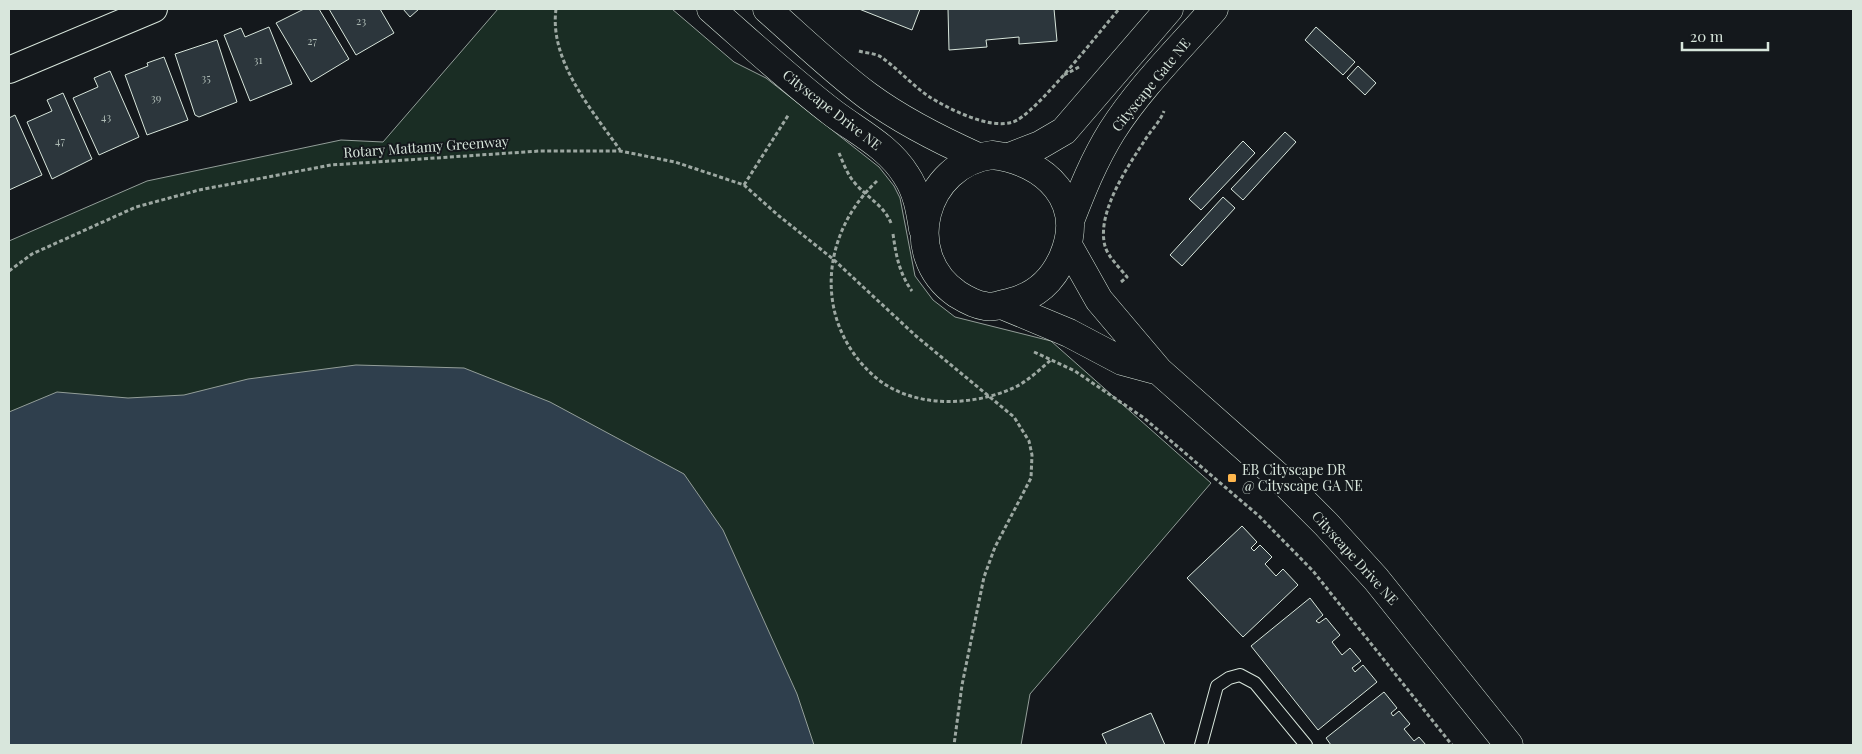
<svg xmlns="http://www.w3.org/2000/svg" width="1862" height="754" viewBox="0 0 1862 754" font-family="'Playfair Display',serif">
  <rect width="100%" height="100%" fill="#14181c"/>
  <path fill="#1a2d24" stroke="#939e99" d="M498,9H672L734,62L766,78L879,167L894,186L900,198L915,276L933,300L955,317L1051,341L1211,483L1030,694L1021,745H9V241L147,181L341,140L383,142Z"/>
  <path fill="#2f3f4d" stroke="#939e99" d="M356,365L464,368L550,402L684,474L723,530L797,694L814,745H9V412L57,392L128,398L184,395L248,379Z"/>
  <path fill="#2c363c" stroke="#d8e6dc" d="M304,9H319L349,59L311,82L276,23Z
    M329,9H380L394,33L356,55Z
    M403,9H419L410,17Z
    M859,9H920L912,30Z
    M948,9H1054L1057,41L1019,44V37L986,40L987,47L949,50Z
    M269,27L292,84L250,101L224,35L241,28L245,37Z
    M1316,27L1355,62L1343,75L1305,40Z
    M217,40L237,102L199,117L195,115L175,54Z
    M164,57L188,120L147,135L125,75L148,66L147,63Z
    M1358,66L1376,83L1365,95L1347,78Z
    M110,71L139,137L99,155L73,98L98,87L94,78Z
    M63,93L92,159L52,179L27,122L52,111L47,100Z
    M15,115L42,175L9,190V118Z
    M1285,132L1296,142L1243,200L1231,189Z
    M1243,141L1255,153L1201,210L1189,199Z
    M1223,197L1235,208L1182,266L1170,255Z
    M1242,526L1257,542L1251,548L1254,551L1260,545L1272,557L1265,564L1276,576L1283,569L1298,585L1243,637L1187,578Z
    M1310,598L1323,615L1316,621L1319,623L1326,618L1340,635L1332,642L1342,655L1350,648L1361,661L1352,668L1355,672L1363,665L1377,682L1318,730L1251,646Z
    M1384,692L1397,708L1391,713L1393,716L1399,711L1410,724L1404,729L1414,741L1419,737L1426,745H1331L1326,738Z
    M1151,713L1165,745H1107L1102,734Z"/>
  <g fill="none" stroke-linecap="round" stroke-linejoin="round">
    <defs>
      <path id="lane" d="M1201,745L1217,686L1229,678L1240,675L1255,683L1306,745"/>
      <path id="street" d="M9,70L154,9"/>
      <path id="secondary" d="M711,9C751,44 791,81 833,113C858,132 889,147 906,175C917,191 920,210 923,229
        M767,9C800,38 833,70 868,96C902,121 940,140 978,157
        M992,155C1046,161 1087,202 1063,257C1053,280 1036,296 1011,302C1003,304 993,308 985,306C975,305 965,299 957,294C899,254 924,164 992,155Z
        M1009,157L1040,145L1064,131L1169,9
        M1070,221C1082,190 1094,160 1112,131C1140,87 1180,48 1214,9
        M1068,245L1099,300L1159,371L1282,480L1326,524L1376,579L1509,745
        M1002,305L1069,333L1122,361L1159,371"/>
    </defs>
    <use href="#lane" stroke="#d8e6dc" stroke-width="14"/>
    <use href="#street" stroke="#d8e6dc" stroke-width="28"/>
    <use href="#secondary" stroke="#d8e6dc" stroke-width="29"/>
    <path stroke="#9da8a2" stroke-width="3" stroke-dasharray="4 2.5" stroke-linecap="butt" d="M556,9C549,61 592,110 620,150
      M859,51C865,53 875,53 881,57C897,68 911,84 928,96C947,108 989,130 1013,122C1035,115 1100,31 1119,9
      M1064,75L1081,66
      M839,153C843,162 847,174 854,182C866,197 883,204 891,223
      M877,181C820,234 813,322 874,376C910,408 969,407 1011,389C1026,383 1039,370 1051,360
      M744,185L789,114
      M893,234C896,255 899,273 912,291
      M9,271L32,254L136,207L199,190L331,165L540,151H620L675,162L744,185L779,216L833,259L916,336L1014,417L1029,441L1032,455L1031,478L995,547L984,577L962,685L954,745
      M1121,282L1127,277C1120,268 1108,257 1105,246C1096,213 1128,166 1145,140C1151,130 1160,122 1164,111
      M1034,352L1075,371L1144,418L1259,516L1313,571L1452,745"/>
    <use href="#lane" stroke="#14181c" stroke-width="12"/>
    <use href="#street" stroke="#14181c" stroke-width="26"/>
    <use href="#secondary" stroke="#14181c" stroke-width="28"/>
  </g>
  <rect fill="#ffb74d" stroke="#14181c" stroke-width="2" x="1227" y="473" width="10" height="10" rx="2.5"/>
  <g text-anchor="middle" stroke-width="4" stroke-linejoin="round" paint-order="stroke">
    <g font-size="11" fill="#adbab4">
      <text x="361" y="25">23</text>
      <text x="312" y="45">27</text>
      <text x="258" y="64">31</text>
      <text x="206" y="82">35</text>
      <text x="156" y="102">39</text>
      <text x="106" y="121">43</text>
      <text x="60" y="145">47</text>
    </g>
    <g font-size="14" fill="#d8e6dc" stroke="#14181c">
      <text transform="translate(1151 85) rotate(-51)" y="5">Cityscape Gate NE</text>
      <text transform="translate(832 110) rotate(38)" y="5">Cityscape Drive NE</text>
      <text transform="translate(426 147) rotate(-4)" y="5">Rotary Mattamy Greenway</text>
      <text transform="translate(1355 558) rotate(48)" y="5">Cityscape Drive NE</text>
    </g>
    <g font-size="14" fill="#d8e6dc" stroke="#14181c" text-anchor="start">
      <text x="1242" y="475">EB Cityscape DR<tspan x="1242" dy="16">@ Cityscape GA NE</tspan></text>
    </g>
  </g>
  <rect width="1862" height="754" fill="none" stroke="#d8e6dc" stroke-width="20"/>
  <path d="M1682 42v8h86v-8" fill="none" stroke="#d8e6dc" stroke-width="2.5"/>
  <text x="1690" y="42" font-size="15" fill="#d8e6dc" stroke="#14181c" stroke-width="4" paint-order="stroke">20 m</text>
</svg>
